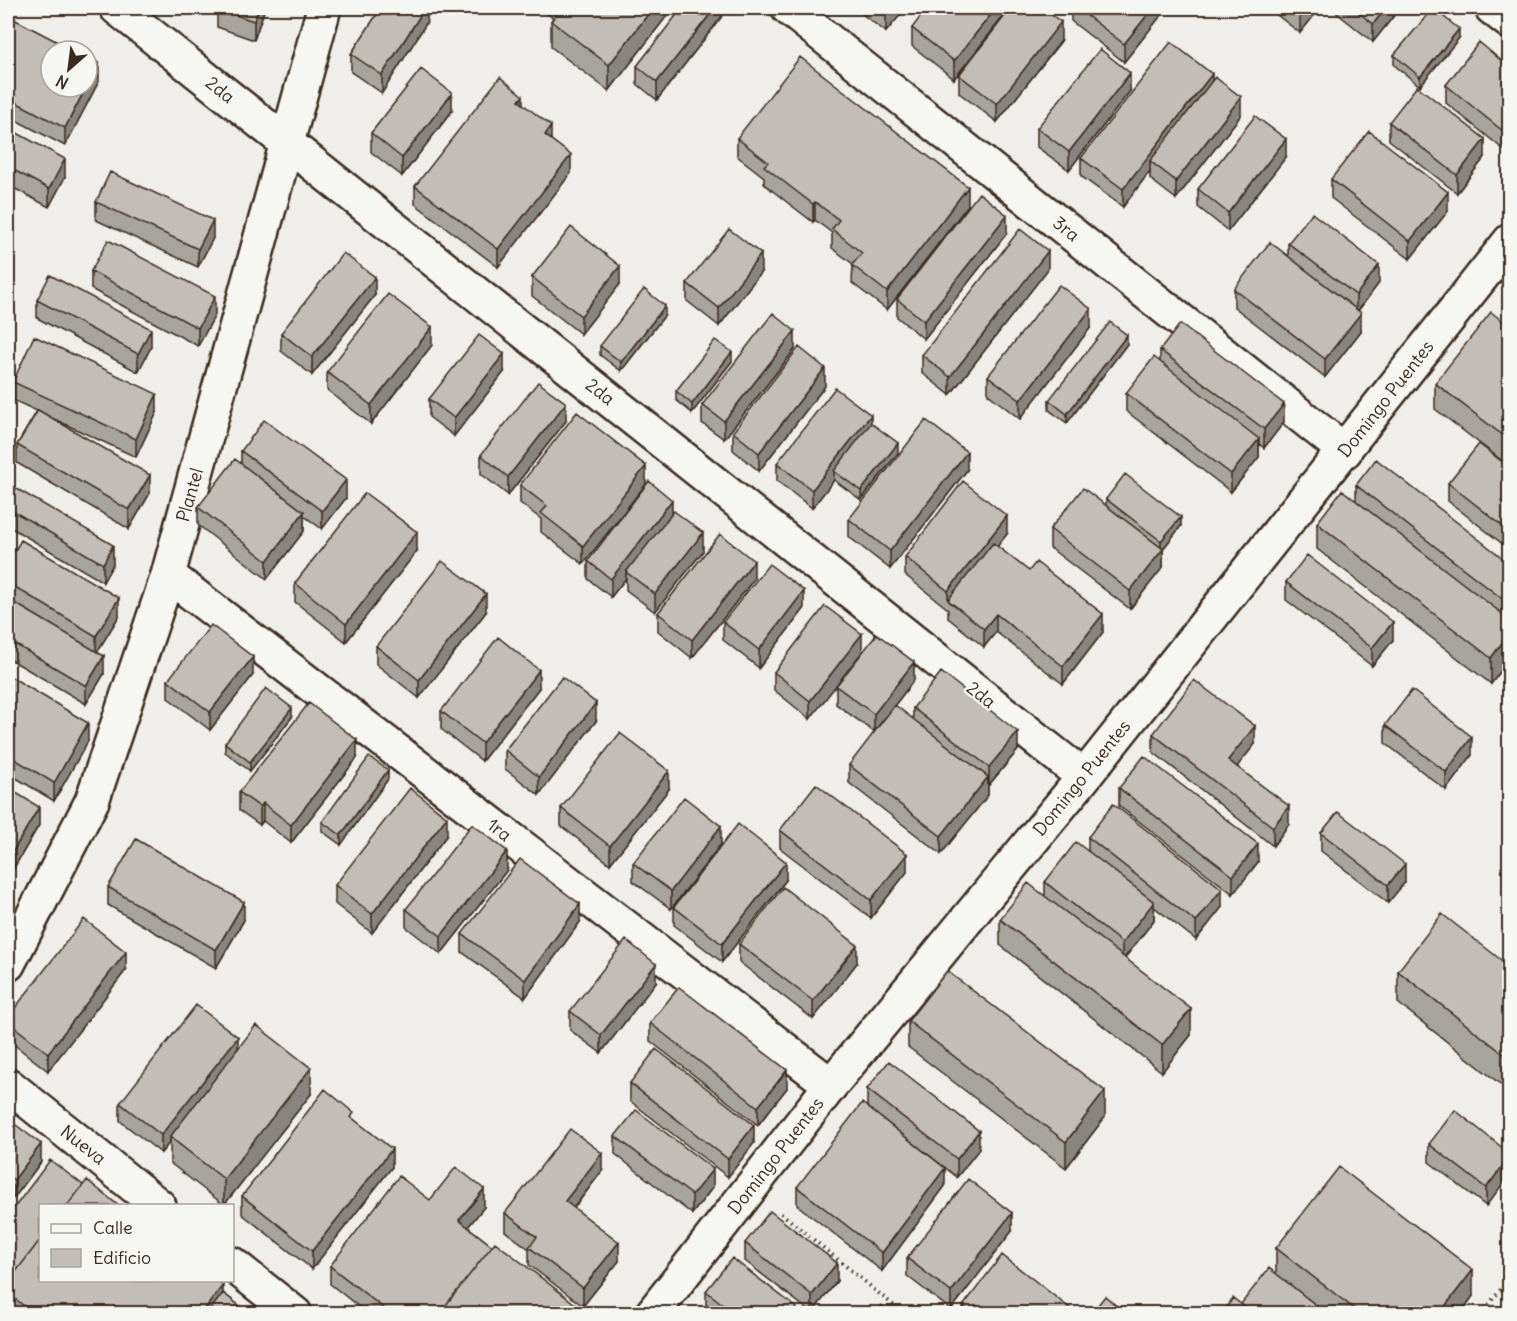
<svg xmlns="http://www.w3.org/2000/svg" width="1517" height="1321" viewBox="0 0 1517 1321" font-family="Delius,sans-serif">
  <rect width="100%" height="100%" fill="#efeeea"/>
  <filter id="ink" filterUnits="userSpaceOnUse"><feTurbulence type="fractalNoise" baseFrequency=".0167" numOctaves="2"/><feDisplacementMap in="SourceGraphic" scale="12" xChannelSelector="R" yChannelSelector="G"/><feConvolveMatrix kernelMatrix="1 2 1 2 8 2 1 2 1" color-interpolation-filters="sRGB"/></filter>
  <g filter="url(#ink)">
    <g fill="none" stroke-linecap="round" stroke-linejoin="round">
      <defs>
        <path id="street" d="M117,8L1084,777
          M788,8L1345,451
          M1492,8L1510,22
          M168,575L831,1085
          M8,964L92,801L168,575L324,8
          M8,1085L159,1206
          M232,1264L295,1314
          M652,1314L831,1085L1084,777L1510,241"/>
      </defs>
      <use href="#street" stroke="#3b2a1e" stroke-width="38"/>
      <path stroke="#3b2a1e" stroke-width="4" stroke-dasharray="1.5 4.5" stroke-linecap="butt" d="M781,1213L904,1314
        M1481,1314L1510,1278"/>
      <use href="#street" stroke="#f6f6f2" stroke-width="33"/>
    </g>
    <path fill="#a7a39d" stroke="#3b2a1e" stroke-width="1.5" d="M217,8H265L254,40L217,27Z
      M381,8H435L431,13L427,11V22L382,93L351,72V54Z
      M539,8H673L609,91L551,47V21L553,18Z
      M723,8V15L657,100L637,84V66Z
      M854,8H906L886,32Z
      M1010,8L954,79L912,46V28Z
      M1071,8H1167L1124,62L1071,21Z
      M1268,8H1320L1300,33Z
      M1333,8H1400L1373,42L1333,10Z
      M8,16L99,81L65,146L8,116Z
      M1459,38L1420,86L1394,65V55Z
      M1061,41L997,122L959,93V75Z
      M1509,67V154L1446,103V85Z
      M1212,81L1241,115L1176,199L1150,179V171L1123,207L1081,176V158Z
      M1130,91L1069,170L1037,147V128Z
      M523,104L551,140L571,173L498,267L415,204V186Z
      M452,111L402,176L371,152V133Z
      M1389,122L1485,157L1457,193L1389,140Z
      M8,128L65,177L49,207L8,185Z
      M737,138L968,205L887,310L852,283L853,264L832,248V233L815,220L813,222L788,203L764,184V177L737,156Z
      M1286,157L1228,231L1198,207V189Z
      M1331,179L1448,211L1410,259L1331,198Z
      M96,202L213,238L198,267L96,220Z
      M1007,233L924,339L897,317V299Z
      M1288,243L1379,283L1358,311L1361,331L1325,377L1234,307V289L1288,256Z
      M1048,269L950,395L922,373V355Z
      M91,271L215,315L198,346L91,289Z
      M761,272L719,326L687,301V283Z
      M532,277L620,284L581,334L532,296Z
      M375,295L312,375L281,351V333Z
      M37,300L151,347L138,372L37,318Z
      M665,315L621,371L600,355V346Z
      M1509,326V466L1435,409V383Z
      M1091,327L1020,419L988,394V376Z
      M1127,344L1067,423L1049,410V400Z
      M432,345L371,424L327,390V372Z
      M795,349L724,439L702,423V405Z
      M1160,350L1284,422L1264,448L1259,444V457L1231,492L1126,411V393L1160,362Z
      M732,361L692,413L676,400V391Z
      M504,372L454,436L429,417V399Z
      M13,382L157,412L136,457L54,419L150,493L129,529L17,463V445L37,411L13,400Z
      M825,386L759,471L733,450V432Z
      M566,421L508,495L481,474V455Z
      M871,424L898,453L861,500L834,480L812,508L777,481V463Z
      M241,451L346,498L322,529L304,516V531L267,579L198,525V507L241,463Z
      M1509,467V549L1448,501V483Z
      M967,470L890,569L849,537V519Z
      M646,484L583,564L541,532V519L520,503V485Z
      M1356,485L1509,563V660L1491,684L1317,549V523L1356,501Z
      M8,492L113,564L103,582L8,526Z
      M1106,499L1181,526L1163,549V567L1130,609L1050,548V529L1106,506Z
      M672,512L703,551L655,612L626,590V578L611,597L588,579V561Z
      M1007,534L997,546L1103,632L1063,684L996,632L984,647L948,618V609L905,575V557Z
      M417,551L346,642L295,602V583Z
      M8,562L119,616L97,652L104,674L86,704L8,658Z
      M754,579L692,658L658,631V613Z
      M1286,582L1393,640L1372,666L1286,600Z
      M804,609L759,668L723,640V622Z
      M486,612L419,698L376,664V646Z
      M862,634L810,719L774,690V672Z
      M8,675L88,741L54,801L8,773Z
      M253,675L210,730L168,698V680Z
      M914,680L874,732L836,704V686Z
      M539,688L482,761L441,729V711Z
      M913,708L1018,750L989,785L988,784V795L941,854L849,783V765L913,719Z
      M292,717L250,771L225,752V743Z
      M596,721L539,795L505,769V750Z
      M1385,725L1472,755L1446,790L1385,743Z
      M1153,734L1255,744L1237,766L1289,824L1273,846L1153,752Z
      M357,758L291,843L263,821L260,825L239,810V792Z
      M388,779L341,845L322,831V822Z
      M8,788L39,825L9,876L8,875Z
      M1119,788L1258,862L1233,894L1119,806Z
      M669,789L610,864L561,826V808Z
      M780,830L907,872L871,918L780,848Z
      M1321,833L1405,882L1388,903L1321,851Z
      M447,835L372,933L335,904V885Z
      M1088,837L1222,907L1196,940L1154,907V920L1125,958L1191,1035L1162,1072L1000,945V919L1045,895V882L1088,851Z
      M721,844L671,909L633,881V863Z
      M507,870L441,954L406,927V909Z
      M786,880L722,962L674,925V907Z
      M108,887L244,920L216,968L108,905Z
      M580,922L525,998L462,952V934Z
      M739,944L857,963L813,1019L739,962Z
      M1509,966V1091L1398,1003V971Z
      M126,970L48,1071L8,1040V1017Z
      M656,982L601,1053L570,1030V1011Z
      M908,1021L1105,1117L1066,1168L908,1047Z
      M650,1023L787,1088L758,1125L650,1041Z
      M630,1083L754,1143L728,1177L630,1101Z
      M867,1089L979,1149L957,1177L867,1107Z
      M311,1094L224,1205L170,1163V1142L161,1153L120,1121V1103Z
      M8,1119L41,1162L14,1198L8,1193Z
      M354,1120L392,1167L312,1269L242,1214V1196Z
      M615,1136L713,1187L692,1214L615,1154Z
      M1429,1144L1509,1153L1486,1206L1429,1162Z
      M602,1171L574,1208L619,1261L583,1306L529,1265V1249L505,1231V1213Z
      M945,1186L882,1271L797,1205V1187Z
      M430,1200L484,1207L468,1227L492,1246L588,1314H368L330,1284V1266Z
      M8,1216L223,1293L250,1314H8Z
      M1012,1231L951,1310L907,1276V1258Z
      M745,1243L837,1281L812,1313L745,1261Z
      M1276,1248L1473,1296L1460,1314H1327L1276,1274Z
      M706,1291L797,1314H712L706,1310Z
      M963,1306L1071,1314H963Z"/>
    <path fill="#888480" stroke="#3b2a1e" stroke-width="1.5" d="M259,8H265L254,40V21Z
      M425,8H427V22L382,93V75Z
      M555,8H564L555,20Z
      M653,8H673L609,91V65Z
      M715,8H723V15L657,100V82Z
      M891,8H906L886,32V14Z
      M996,8H1010L954,79V61Z
      M1153,8H1167L1124,62V44Z
      M1305,8H1320L1300,33V14Z
      M1386,8H1400L1373,42V24Z
      M1061,22V41L997,122V104Z
      M1459,29V38L1420,86V77Z
      M99,63V81L65,146V128Z
      M1130,73V91L1069,170V152Z
      M1212,74V92L1150,161V171L1123,207V189Z
      M452,93V111L402,176V158Z
      M523,96V114L519,101Z
      M1241,97V115L1176,199V181Z
      M551,126V144L545,135Z
      M1286,139V157L1228,231V213Z
      M1485,139V157L1457,193V175Z
      M571,155V173L498,267V249Z
      M65,159V177L49,207V189Z
      M968,187V205L887,310V292Z
      M1448,192V211L1410,259V241Z
      M815,202V220L813,222V204Z
      M1007,215V233L924,339V321Z
      M213,220V238L198,267V249Z
      M1048,251V269L950,395V377Z
      M761,254V272L719,326V308Z
      M1379,265V283L1356,313V295Z
      M620,266V284L581,334V316Z
      M375,277V295L312,375V357Z
      M215,296V315L198,346V328Z
      M665,306V315L621,371V362Z
      M1091,309V327L1020,419V400Z
      M1361,313V331L1325,377V359Z
      M432,327V345L371,424V405Z
      M151,329V347L138,372V354Z
      M795,331V349L724,439V421Z
      M1127,335V344L1067,423V414Z
      M732,352V361L692,413V404Z
      M504,354V372L454,436V418Z
      M825,368V386L759,471V453Z
      M157,394V412L136,457V439Z
      M566,403V421L508,495V477Z
      M1284,404V422L1264,448V429Z
      M871,415V433L834,471V480L812,508V490Z
      M1259,439V457L1231,492V474Z
      M898,443V453L861,500V491Z
      M967,452V470L890,569V551Z
      M646,466V484L583,564V546Z
      M150,475V493L129,529V510Z
      M346,480V498L322,529V511Z
      M672,500V518L626,572V578L611,597V579Z
      M304,512V531L267,579V561Z
      M1007,516V534L952,604L948,600V591Z
      M1181,517V526L1161,551V541Z
      M417,532V551L346,642V624Z
      M703,533V551L655,612V594Z
      M113,545V564L103,582V564Z
      M1163,549V567L1130,609V591Z
      M754,561V579L692,658V640Z
      M804,591V609L759,668V650Z
      M486,594V612L419,698V680Z
      M119,598V616L96,654V636Z
      M996,614V632L984,647V629Z
      M1103,614V632L1063,684V666Z
      M1393,622V640L1372,666V648Z
      M1509,633V660L1491,684V658Z
      M862,634V652L810,719V701Z
      M104,656V674L86,704V686Z
      M253,657V675L210,730V712Z
      M914,662V680L874,732V714Z
      M539,670V688L482,761V743Z
      M596,703V721L539,795V777Z
      M292,708V717L250,771V762Z
      M88,723V741L54,801V783Z
      M1255,726V744L1228,778V760Z
      M1018,732V750L989,785V767Z
      M1472,737V755L1446,790V772Z
      M357,740V758L291,843V825Z
      M388,770V779L341,845V835Z
      M669,771V789L610,864V846Z
      M988,777V795L941,854V836Z
      M263,803V821L260,825V807Z
      M1289,806V824L1273,846V827Z
      M39,807V825L9,876V858Z
      M447,817V835L372,933V914Z
      M721,826V844L671,909V891Z
      M1258,844V862L1233,894V876Z
      M507,851V870L441,954V936Z
      M907,854V872L871,918V900Z
      M786,862V880L722,962V944Z
      M1405,864V882L1388,903V885Z
      M1222,889V907L1196,940V922Z
      M244,902V920L216,968V950Z
      M1154,902V920L1122,961V943Z
      M580,904V922L525,998V980Z
      M857,945V963L813,1019V1001Z
      M126,952V970L48,1071V1053Z
      M656,964V982L601,1053V1035Z
      M1191,1009V1035L1162,1072V1045Z
      M238,1037V1055L170,1137V1142L161,1153V1135Z
      M311,1068V1094L224,1205V1179Z
      M787,1070V1088L758,1125V1107Z
      M1105,1091V1117L1066,1168V1142Z
      M754,1125V1143L728,1177V1159Z
      M979,1131V1149L957,1177V1159Z
      M41,1144V1162L14,1198V1180Z
      M392,1149V1167L312,1269V1251Z
      M602,1153V1171L565,1219V1201Z
      M1509,1158V1176L1486,1206V1188Z
      M945,1168V1186L882,1271V1253Z
      M713,1169V1187L692,1214V1195Z
      M484,1189V1207L459,1238V1220Z
      M1012,1213V1231L951,1310V1292Z
      M619,1242V1261L583,1306V1288Z
      M837,1263V1281L812,1313V1295Z
      M1473,1270V1296L1460,1314H1439Z
      M223,1285V1311L221,1314H201Z"/>
    <path fill="#c2bdb7" stroke="#3b2a1e" stroke-width="1.5" d="M217,8H259L254,21L217,9Z
      M381,8H425L382,75L351,54Z
      M562,8H653L609,65L551,21Z
      M682,8H715L657,82L637,66Z
      M878,8H891L886,14Z
      M927,8H996L954,61L912,28Z
      M1011,8H1042L1061,22L997,104L959,75Z
      M1077,8H1153L1124,44Z
      M1291,8H1305L1300,14Z
      M1353,8H1386L1373,24Z
      M1433,8L1459,29L1420,77L1394,55Z
      M8,16L75,51H51V87H86L65,128L8,98Z
      M1171,42L1212,74L1123,189L1081,158Z
      M1479,42L1509,67V136L1446,85Z
      M1100,49L1130,73L1069,152L1037,128Z
      M87,57L99,63L87,86Z
      M800,57L968,187L887,292L852,265L862,253L832,229L839,220L815,202L813,204L788,185L764,166L768,162L737,138Z
      M421,69L452,93L402,158L371,133Z
      M500,77L523,96L519,101L551,126L545,135L571,155L498,249L415,186Z
      M1215,77L1241,97L1176,181L1150,161Z
      M1417,86L1485,139L1457,175L1389,122Z
      M1255,116L1286,139L1228,213L1198,189Z
      M8,128L65,159L49,189L8,167Z
      M1369,131L1448,192L1410,241L1331,179Z
      M110,172L213,220L198,249L96,202Z
      M979,193L1007,215L924,321L897,299Z
      M1312,213L1379,265L1356,295L1288,243Z
      M571,227L620,266L581,316L532,277Z
      M729,229L761,254L719,308L687,283Z
      M1020,229L1048,251L950,377L922,355Z
      M108,240L215,296L198,328L91,271Z
      M1270,242L1361,313L1325,359L1234,289Z
      M343,253L375,277L312,357L281,333Z
      M50,275L151,329L138,354L37,300Z
      M1059,285L1091,309L1020,400L988,376Z
      M644,289L665,306L621,362L600,346Z
      M388,294L432,327L371,405L327,372Z
      M1491,312L1509,326V440L1435,383Z
      M773,313L795,331L724,421L702,405Z
      M1110,322L1127,335L1067,414L1049,400Z
      M1180,324L1284,404L1264,429L1160,350Z
      M479,335L504,354L454,418L429,399Z
      M34,336L157,394L136,439L13,382Z
      M715,340L732,352L692,404L676,391Z
      M799,347L825,368L759,453L733,432Z
      M1154,357L1259,439L1231,474L1126,393Z
      M538,382L566,403L508,477L481,455Z
      M835,388L871,415L812,490L777,463Z
      M38,410L150,475L129,510L17,445Z
      M577,412L646,466L583,546L541,513L547,506L520,485Z
      M264,420L346,480L322,511L241,451Z
      M926,420L967,452L890,551L849,519Z
      M871,423L898,443L861,491L834,471Z
      M1479,444L1509,467V531L1448,483Z
      M235,459L304,512L267,561L198,507Z
      M1376,459L1509,563V604L1356,485Z
      M1125,474L1181,517L1161,541L1106,499Z
      M649,481L672,500L611,579L588,561Z
      M963,481L1007,516L948,591L905,557Z
      M12,486L113,545L103,564L8,508V492Z
      M1083,488L1163,549L1130,591L1050,529Z
      M1342,490L1509,619V633L1491,658L1317,523Z
      M365,493L417,532L346,624L295,583Z
      M674,511L703,533L655,594L626,572Z
      M720,534L754,561L692,640L658,613Z
      M21,540L119,598L96,636L8,583V562Z
      M993,543L1029,571L1036,562L1103,614L1063,666L996,614L984,629L948,600Z
      M1307,555L1393,622L1372,648L1286,582Z
      M442,561L486,594L419,680L376,646Z
      M769,564L804,591L759,650L723,622Z
      M8,599L104,656L86,686L8,640Z
      M825,606L862,634L810,701L774,672Z
      M211,625L253,657L210,712L168,680Z
      M877,634L914,662L874,714L836,686Z
      M498,637L539,670L482,743L441,711Z
      M941,672L1018,732L989,767L913,708Z
      M8,675L88,723L54,783L8,755Z
      M562,677L596,703L539,777L505,750Z
      M1194,680L1255,726L1228,760L1289,806L1273,827L1153,734Z
      M266,688L292,708L250,762L225,743Z
      M1412,690L1472,737L1446,772L1385,725Z
      M309,703L357,740L291,825L263,803L260,807L239,792Z
      M895,705L988,777L941,836L849,765Z
      M620,733L669,771L610,846L561,808Z
      M1144,756L1258,844L1233,876L1119,788Z
      M369,757L388,770L341,835L322,822Z
      M816,784L907,854L871,900L780,830Z
      M8,788L39,807L9,858L8,857Z
      M410,788L447,817L372,914L335,885Z
      M684,797L721,826L671,891L633,863Z
      M1113,804L1222,889L1196,922L1088,837Z
      M1338,812L1405,864L1388,885L1321,833Z
      M472,824L507,851L441,936L406,909Z
      M738,824L786,862L722,944L674,907Z
      M136,839L244,902L216,950L108,887Z
      M1076,842L1154,902L1122,943L1045,882Z
      M520,859L580,904L525,980L462,934Z
      M1028,883L1191,1009L1162,1045L1000,919Z
      M783,887L857,945L813,1001L739,944Z
      M1442,914L1509,966V1058L1398,971Z
      M84,919L126,952L48,1053L8,1022V1017Z
      M626,940L656,964L601,1035L570,1011Z
      M947,971L1105,1091L1066,1142L908,1021Z
      M679,987L787,1070L758,1107L650,1023Z
      M196,1005L238,1037L161,1135L120,1103Z
      M256,1025L311,1068L224,1179L170,1137Z
      M656,1049L754,1125L728,1159L630,1083Z
      M889,1061L979,1131L957,1159L867,1089Z
      M325,1089L354,1113L351,1117L392,1149L312,1251L242,1196Z
      M862,1103L945,1168L882,1253L797,1187Z
      M636,1110L713,1169L692,1195L615,1136Z
      M1455,1110L1509,1153V1158L1486,1188L1429,1144Z
      M8,1119L41,1144L14,1180L8,1175Z
      M570,1129L602,1153L565,1201L619,1242L583,1288L529,1247L537,1237L505,1213Z
      M50,1160L83,1185L67,1206H40V1240L8,1282V1216Z
      M456,1167L484,1189L459,1220L492,1246L439,1314H391L330,1266L399,1176L430,1200Z
      M1339,1167L1473,1270L1439,1314H1361L1276,1248Z
      M968,1179L1012,1213L951,1292L907,1258Z
      M87,1180L119,1206H67Z
      M770,1211L837,1263L812,1295L745,1243Z
      M40,1240V1281H217L223,1285L201,1314H34L8,1293V1282Z
      M495,1242L588,1314H439Z
      M1002,1255L1071,1309L1067,1314H973L963,1306Z
      M732,1258L797,1308L794,1314H735L706,1291Z
      M1269,1268L1327,1314H1254L1241,1304Z
      M223,1293L250,1314H207Z
      M1105,1296L1126,1314H1091Z
      M1233,1298L1254,1314H1221Z
      M881,1305L892,1314H874Z"/>
  </g>
  <g text-anchor="middle" stroke-width="5" stroke-linejoin="round" paint-order="stroke">
    <g font-size="18" fill="#3b2a1e" stroke="#f6f6f2">
      <text transform="translate(220 90) rotate(39)" y="6">2da</text>
      <text transform="translate(1066 229) rotate(39)" y="6">3ra</text>
      <text transform="translate(600 392) rotate(38)" y="6">2da</text>
      <text transform="translate(1386 399) rotate(-52)" y="6">Domingo Puentes</text>
      <text transform="translate(190 495) rotate(-74)" y="6">Plantel</text>
      <text transform="translate(981 695) rotate(38)" y="6">2da</text>
      <text transform="translate(1082 778) rotate(-51)" y="6">Domingo Puentes</text>
      <text transform="translate(499 830) rotate(38)" y="6">1ra</text>
      <text transform="translate(83 1145) rotate(38)" y="6">Nueva</text>
      <text transform="translate(776 1156) rotate(-52)" y="6">Domingo Puentes</text>
    </g>
  </g>
  <rect width="1517" height="1321" fill="none" stroke="#f6f6f2" stroke-width="30"/>
  <rect x="15" y="15" width="1487" height="1291" fill="none" stroke="#3b2a1e" stroke-width="2" filter="url(#ink)"/>
  <rect x="39" y="1204" width="195" height="78" fill="#f6f6f2" stroke="#aba49d" stroke-width="1.5"/>
  <rect x="51" y="1224" width="30" height="9" fill="#f6f6f2" stroke="#aba49d" stroke-width="1.5"/>
  <text x="93" y="1234" font-size="18" fill="#3b2a1e">Calle</text>
  <rect x="51" y="1249" width="30" height="18" fill="#c2bdb7" stroke="#aba49d" stroke-width="1.5"/>
  <text x="93" y="1264" font-size="18" fill="#3b2a1e">Edificio</text>
  <g transform="translate(69 69) rotate(208)"><circle r="28" fill="#f6f6f2" stroke="#aba49d" stroke-width="1.5"/>
  <path d="M0-4.5L10 22L0 15L-10 22Z" fill="#3b2a1e"/>
  <text y="-9" font-size="16" font-weight="bold" text-anchor="middle" fill="#3b2a1e">N</text>
  </g>
</svg>
